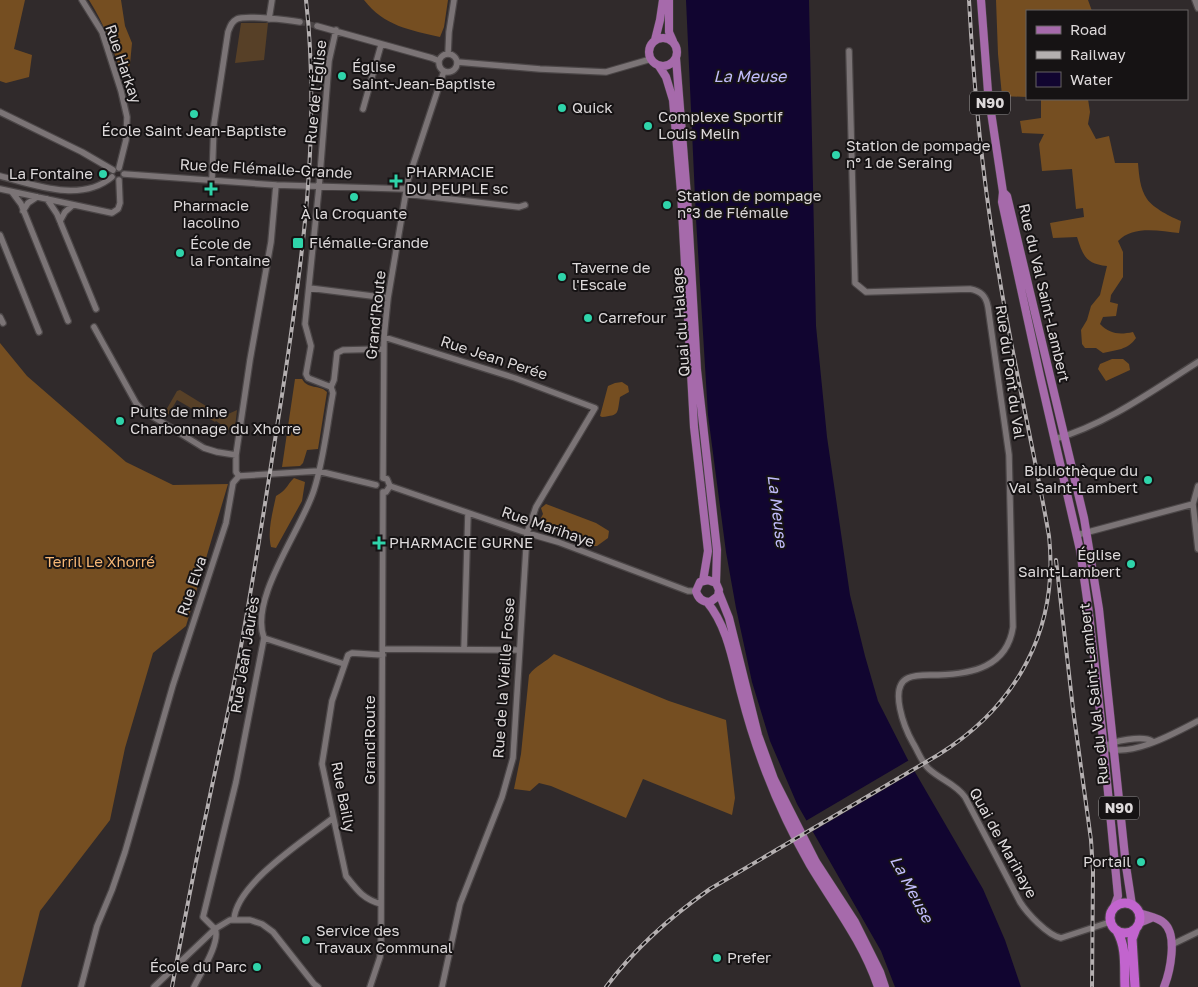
<svg xmlns="http://www.w3.org/2000/svg" width="1198" height="987" viewBox="0 0 1198 987" font-family="'Golos Text',sans-serif">
  <rect width="100%" height="100%" fill="#302a2b"/>
  <path fill="#574027" d="M241,23H268L264,60L235,63Z
    M180,390L219,414L226,415L237,410L234,436L232,435L233,432L222,427L223,426L216,421L215,422L177,400L171,410L179,414L176,419L165,412L177,391Z"/>
  <path fill="#754e21" d="M0,0H25L14,49L32,55L29,77L6,83L0,81Z
    M89,0H121L125,26L132,43L130,64L123,79C114,51 105,25 89,0Z
    M364,0H448L444,27L440,37C410,30 384,26 364,0Z
    M996,0H1088L1092,11H1027V97L1002,96L998,54Z
    M1039,99H1088L1090,112L1088,124L1096,139L1109,136L1115,163H1138C1139,175 1140,189 1147,199C1153,208 1171,217 1181,221L1179,233C1160,231 1133,225 1118,241L1123,252V277L1111,295L1110,302L1118,304L1116,316L1103,317L1100,324C1110,334 1119,335 1133,332L1136,338C1128,350 1116,350 1103,353L1096,348H1085L1082,344L1081,330L1087,320L1091,306L1100,295L1107,266C1086,264 1083,256 1077,237L1053,238L1050,223L1084,217L1083,208L1076,209L1072,169L1042,171L1039,144L1044,134L1022,133L1020,121L1041,118V100Z
    M0,343L27,376L126,462L173,485L228,484L186,626L153,653L125,748L110,820L40,911L21,987H0Z
    M1112,359H1123L1129,364L1130,370L1106,381L1098,369L1100,364Z
    M295,379H302C308,390 319,384 327,392L318,449L307,450L303,463L300,466L282,467Z
    M622,382L628,386L629,392L620,397C617,414 620,415 602,417L600,416L608,386L615,383Z
    M294,478L305,482L302,501L276,548L271,547C267,531 273,511 276,496C287,490 286,486 294,478Z
    M546,504L596,523L609,531L608,538L597,546H592L547,527L541,518L543,514L541,508Z
    M554,654L669,701L726,720L735,798L732,815L643,779L626,818L551,786L539,783L530,791L514,789L521,754L529,675C535,666 546,662 554,654Z"/>
  <path fill="#110530" d="M686,0H809L816,326L827,437L850,595L865,656L878,701L908,760L983,889L1005,940L1021,987H895L881,951L797,804L770,741L752,682L736,608L726,552L708,415L696,219Z"/>
  <path fill="#302a2b" d="M911,759L917,770L810,833L804,822Z"/>
  <g fill="none" stroke-linecap="round" stroke-linejoin="round">
    <path stroke="#4a4445" stroke-width="5.5" stroke-dasharray="5.5 3" stroke-linecap="butt" d="M300,22L317,26"/>
    <defs>
      <path id="minor" d="M82,0L102,32L121,91L127,117L126,140L119,168
        M1195,0L1198,8
        M269,19L272,0
        M317,26L432,58L439,61
        M849,51L855,283L866,292L970,289C981,291 986,296 988,307L1009,455L1013,627C1007,667 972,674 938,675C928,675 916,674 908,678C888,687 905,729 913,743C918,751 922,763 929,769C941,780 956,784 965,797L1020,902C1027,913 1047,935 1061,938L1110,922
        M439 63a9 9 0 1 1 18 0a9 9 0 1 1-18 0Z
        M448,54L449,32L454,0
        M457,62L540,69L606,72L651,59
        M363,109L381,45
        M0,112L82,152L113,170
        M124,174L276,185L406,189
        M0,176C35,185 81,203 112,177
        M212,180L214,124L228,32C230,27 231,22 237,19C245,15 289,20 300,22
        M0,189L112,213L118,209L120,203L119,180
        M12,192L21,204L68,321
        M406,194L519,207L525,205
        M47,199L57,214L96,309
        M23,211L28,203L37,197
        M60,221L65,212L73,205
        M0,235L39,332
        M309,288L388,298
        M0,317L3,323
        M94,327L136,403L142,410L204,448L217,452L236,455
        M384,337L515,378L595,408L536,507L527,533L513,758L502,797L460,904L442,987
        M331,387L334,380L337,353L343,350L384,349
        M1055,439C1107,424 1152,391 1198,362
        M239,476L318,471L376,485
        M383,478L384,337L388,298L408,180L444,71
        M390,486L527,533L558,542L688,591H696
        M1198,486L1193,504L1198,549
        M383,492H386L390,486L387,479L383,478
        M1077,535L1193,504
        M264,638L344,664
        M383,649L519,650
        M464,649L468,513
        M1104,747C1129,759 1175,733 1198,721
        M1104,747C1112,741 1143,735 1152,741
        M381,904C363,899 357,890 346,876L322,764L332,701L348,655L352,653L383,655
        M234,919C237,883 305,840 333,818
        M215,929L203,917L236,782L264,638C249,598 302,529 314,490C324,459 327,425 333,393L331,387L308,378L306,374L311,346L305,324L319,187L329,61L336,30
        M1171,945L1198,932
        M81,987L97,926L112,890L125,852L173,685L226,523L233,483L239,476L236,472V455L250,360L271,242L276,185
        M154,987L215,929L230,920H250L262,924L273,932L314,984L318,987
        M194,987C200,974 221,942 215,929
        M370,987L380,957L381,943L383,492"/>
      <path id="major" d="M669,0V32L673,41
        M981,0L988,92L1003,192L1002,202L1040,376L1080,550L1089,613L1102,730L1118,896L1114,907
        M649 52a14 14 0 1 1 28 0a14 14 0 1 1-28 0Z
        M655,40L660,20L663,0
        M676,58L687,196L697,370L717,550L716,583L719,590L718,596L710,602C703,602 698,599 696,591L700,582L708,580L716,583
        M659,66L666,77L673,100L681,192L694,427L708,551L703,581
        M1003,192L1007,196L1084,518L1099,609L1126,866L1132,905
        M719,593L729,618L758,735L774,779L816,862L855,922L880,972L885,987
        M707,602C728,627 733,663 741,693C757,756 778,809 810,865C834,905 863,942 878,987
        M1139,913C1147,916 1158,917 1164,923C1178,935 1170,972 1164,987
        M1139,923L1151,918"/>
      <path id="highway" d="M1110 918a15 15 0 1 1 30 0a15 15 0 1 1-30 0Z
        M1117,931C1127,948 1124,968 1125,987
        M1135,987L1132,939L1136,928"/>
    </defs>
    <use href="#minor" stroke="#4b4647" stroke-width="8"/>
    <use href="#major" stroke="#4b4647" stroke-width="9"/>
    <use href="#highway" stroke="#4b4647" stroke-width="11"/>
    <use href="#minor" stroke="#7b7476" stroke-width="5.5"/>
    <use href="#major" stroke="#a66aab" stroke-width="8"/>
    <use href="#highway" stroke="#c264ce" stroke-width="9"/>
    <defs>
      <path id="rail" d="M1056,560L1073,709L1091,840L1093,871L1092,987
        M172,987C183,928 194,868 207,810C217,760 229,712 238,662C255,573 268,484 282,395C302,264 321,132 306,0
        M606,987C635,948 670,917 710,889L938,755C1017,706 1059,629 1049,536C1034,449 1013,362 999,275C983,184 974,92 969,0"/>
    </defs>
    <use href="#rail" stroke="#b4afb0" stroke-width="4"/>
    <use href="#rail" stroke="#161314" stroke-width="2" stroke-dasharray="5.5" stroke-linecap="butt"/>
  </g>
  <g fill="#2fd4aa" stroke="#161314" stroke-width="2">
    <circle cx="342" cy="76" r="5"/>
    <circle cx="562" cy="108" r="5"/>
    <circle cx="194" cy="114" r="5"/>
    <circle cx="648" cy="126" r="5"/>
    <circle cx="836" cy="155" r="5"/>
    <circle cx="103" cy="174" r="5"/>
    <path d="M393.5 173.5h5v5h5v5h-5v5h-5v-5h-5v-5h5z"/>
    <path d="M208.5 181.5h5v5h5v5h-5v5h-5v-5h-5v-5h5z"/>
    <circle cx="354" cy="197" r="5"/>
    <circle cx="667" cy="205" r="5"/>
    <rect x="292" y="237" width="12" height="12" rx="2.5"/>
    <circle cx="180" cy="253" r="5"/>
    <circle cx="562" cy="277" r="5"/>
    <circle cx="588" cy="318" r="5"/>
    <circle cx="120" cy="421" r="5"/>
    <circle cx="1148" cy="480" r="5"/>
    <path d="M376.5 535.5h5v5h5v5h-5v5h-5v-5h-5v-5h5z"/>
    <circle cx="1131" cy="564" r="5"/>
    <circle cx="1141" cy="862" r="5"/>
    <circle cx="306" cy="940" r="5"/>
    <circle cx="717" cy="958" r="5"/>
    <circle cx="257" cy="967" r="5"/>
  </g>
  <g text-anchor="middle" stroke-width="4" stroke-linejoin="round" paint-order="stroke">
    <g fill="#161314" stroke="#a19e9f" stroke-width="1">
      <rect x="970" y="91.5" width="40" height="23" rx="4"/>
      <rect x="1099" y="796.5" width="40" height="23" rx="4"/>
    </g>
    <g font-size="14" font-weight="bold" fill="#ddd9da">
      <text x="990" y="108">N90</text>
      <text x="1119" y="813">N90</text>
    </g>
    <g font-size="15" fill="#ddd9da" stroke="#161314">
      <text transform="translate(123 64) rotate(71)" y="5">Rue Harkay</text>
      <text transform="translate(316 92) rotate(-84)" y="5">Rue de l'Église</text>
      <text transform="translate(266 169) rotate(3)" y="5">Rue de Flémalle-Grande</text>
      <text transform="translate(1044 293) rotate(77)" y="5">Rue du Val Saint-Lambert</text>
      <text transform="translate(376 315) rotate(-84)" y="5">Grand'Route</text>
      <text transform="translate(681 322) rotate(-94)" y="5">Quai du Halage</text>
      <text transform="translate(494 358) rotate(18)" y="5">Rue Jean Perée</text>
      <text transform="translate(1010 372) rotate(82)" y="5">Rue du Pont du Val</text>
      <text transform="translate(548 527) rotate(19)" y="5">Rue Marihaye</text>
      <text transform="translate(192 586) rotate(-71)" y="5">Rue Elva</text>
      <text transform="translate(245 655) rotate(-81)" y="5">Rue Jean Jaurès</text>
      <text transform="translate(504 678) rotate(-86)" y="5">Rue de la Vieille Fosse</text>
      <text transform="translate(1094 694) rotate(-96)" y="5">Rue du Val Saint-Lambert</text>
      <text transform="translate(370 740) rotate(-90)" y="5">Grand'Route</text>
      <text transform="translate(343 797) rotate(79)" y="5">Rue Bailly</text>
      <text transform="translate(1003 843) rotate(61)" y="5">Quai de Marihaye</text>
    </g>
    <g font-size="15" fill="#ddd9da" stroke="#161314" text-anchor="start">
      <text x="352" y="72">Église<tspan x="352" dy="17">Saint-Jean-Baptiste</tspan></text>
      <text x="572" y="113">Quick</text>
      <text x="658" y="122">Complexe Sportif<tspan x="658" dy="17">Louis Melin</tspan></text>
      <text x="194" y="136" text-anchor="middle">École Saint Jean-Baptiste</text>
      <text x="846" y="151">Station de pompage<tspan x="846" dy="17">n° 1 de Seraing</tspan></text>
      <text x="406" y="177">PHARMACIE<tspan x="406" dy="17">DU PEUPLE sc</tspan></text>
      <text x="93" y="179" text-anchor="end">La Fontaine</text>
      <text x="677" y="201">Station de pompage<tspan x="677" dy="17">n°3 de Flémalle</tspan></text>
      <text x="211" y="211" text-anchor="middle">Pharmacie<tspan x="211" dy="17">Iacolino</tspan></text>
      <text x="354" y="219" text-anchor="middle">À la Croquante</text>
      <text x="309" y="248">Flémalle-Grande</text>
      <text x="190" y="249">École de<tspan x="190" dy="17">la Fontaine</tspan></text>
      <text x="572" y="273">Taverne de<tspan x="572" dy="17">l'Escale</tspan></text>
      <text x="598" y="323">Carrefour</text>
      <text x="130" y="417">Puits de mine<tspan x="130" dy="17">Charbonnage du Xhorre</tspan></text>
      <text x="1138" y="476" text-anchor="end">Bibliothèque du<tspan x="1138" dy="17">Val Saint-Lambert</tspan></text>
      <text x="389" y="548">PHARMACIE GURNE</text>
      <text x="1121" y="560" text-anchor="end">Église<tspan x="1121" dy="17">Saint-Lambert</tspan></text>
      <text x="1131" y="867" text-anchor="end">Portail</text>
      <text x="316" y="936">Service des<tspan x="316" dy="17">Travaux Communal</tspan></text>
      <text x="727" y="963">Prefer</text>
      <text x="247" y="972" text-anchor="end">École du Parc</text>
    </g>
    <g font-size="15" fill="#f6b775" stroke="#161314">
      <text x="100" y="567">Terril Le Xhorré</text>
    </g>
    <g font-size="16" font-style="italic" fill="#c2bdfc" stroke="#161314">
      <text x="750" y="82">La Meuse</text>
      <text transform="translate(778 511) rotate(83)" y="6">La Meuse</text>
      <text transform="translate(912 889) rotate(62)" y="6">La Meuse</text>
    </g>
  </g>
  <rect x="1026" y="10" width="162" height="90" fill="#161314" stroke="#666263"/>
  <rect x="1036" y="26" width="25" height="8" fill="#a66aab" stroke="#666263"/>
  <text x="1070" y="35" font-size="15" fill="#ddd9da">Road</text>
  <rect x="1036" y="51" width="25" height="8" fill="#b4afb0" stroke="#666263"/>
  <text x="1070" y="60" font-size="15" fill="#ddd9da">Railway</text>
  <rect x="1036" y="72" width="25" height="15" fill="#110530" stroke="#666263"/>
  <text x="1070" y="85" font-size="15" fill="#ddd9da">Water</text>
</svg>
